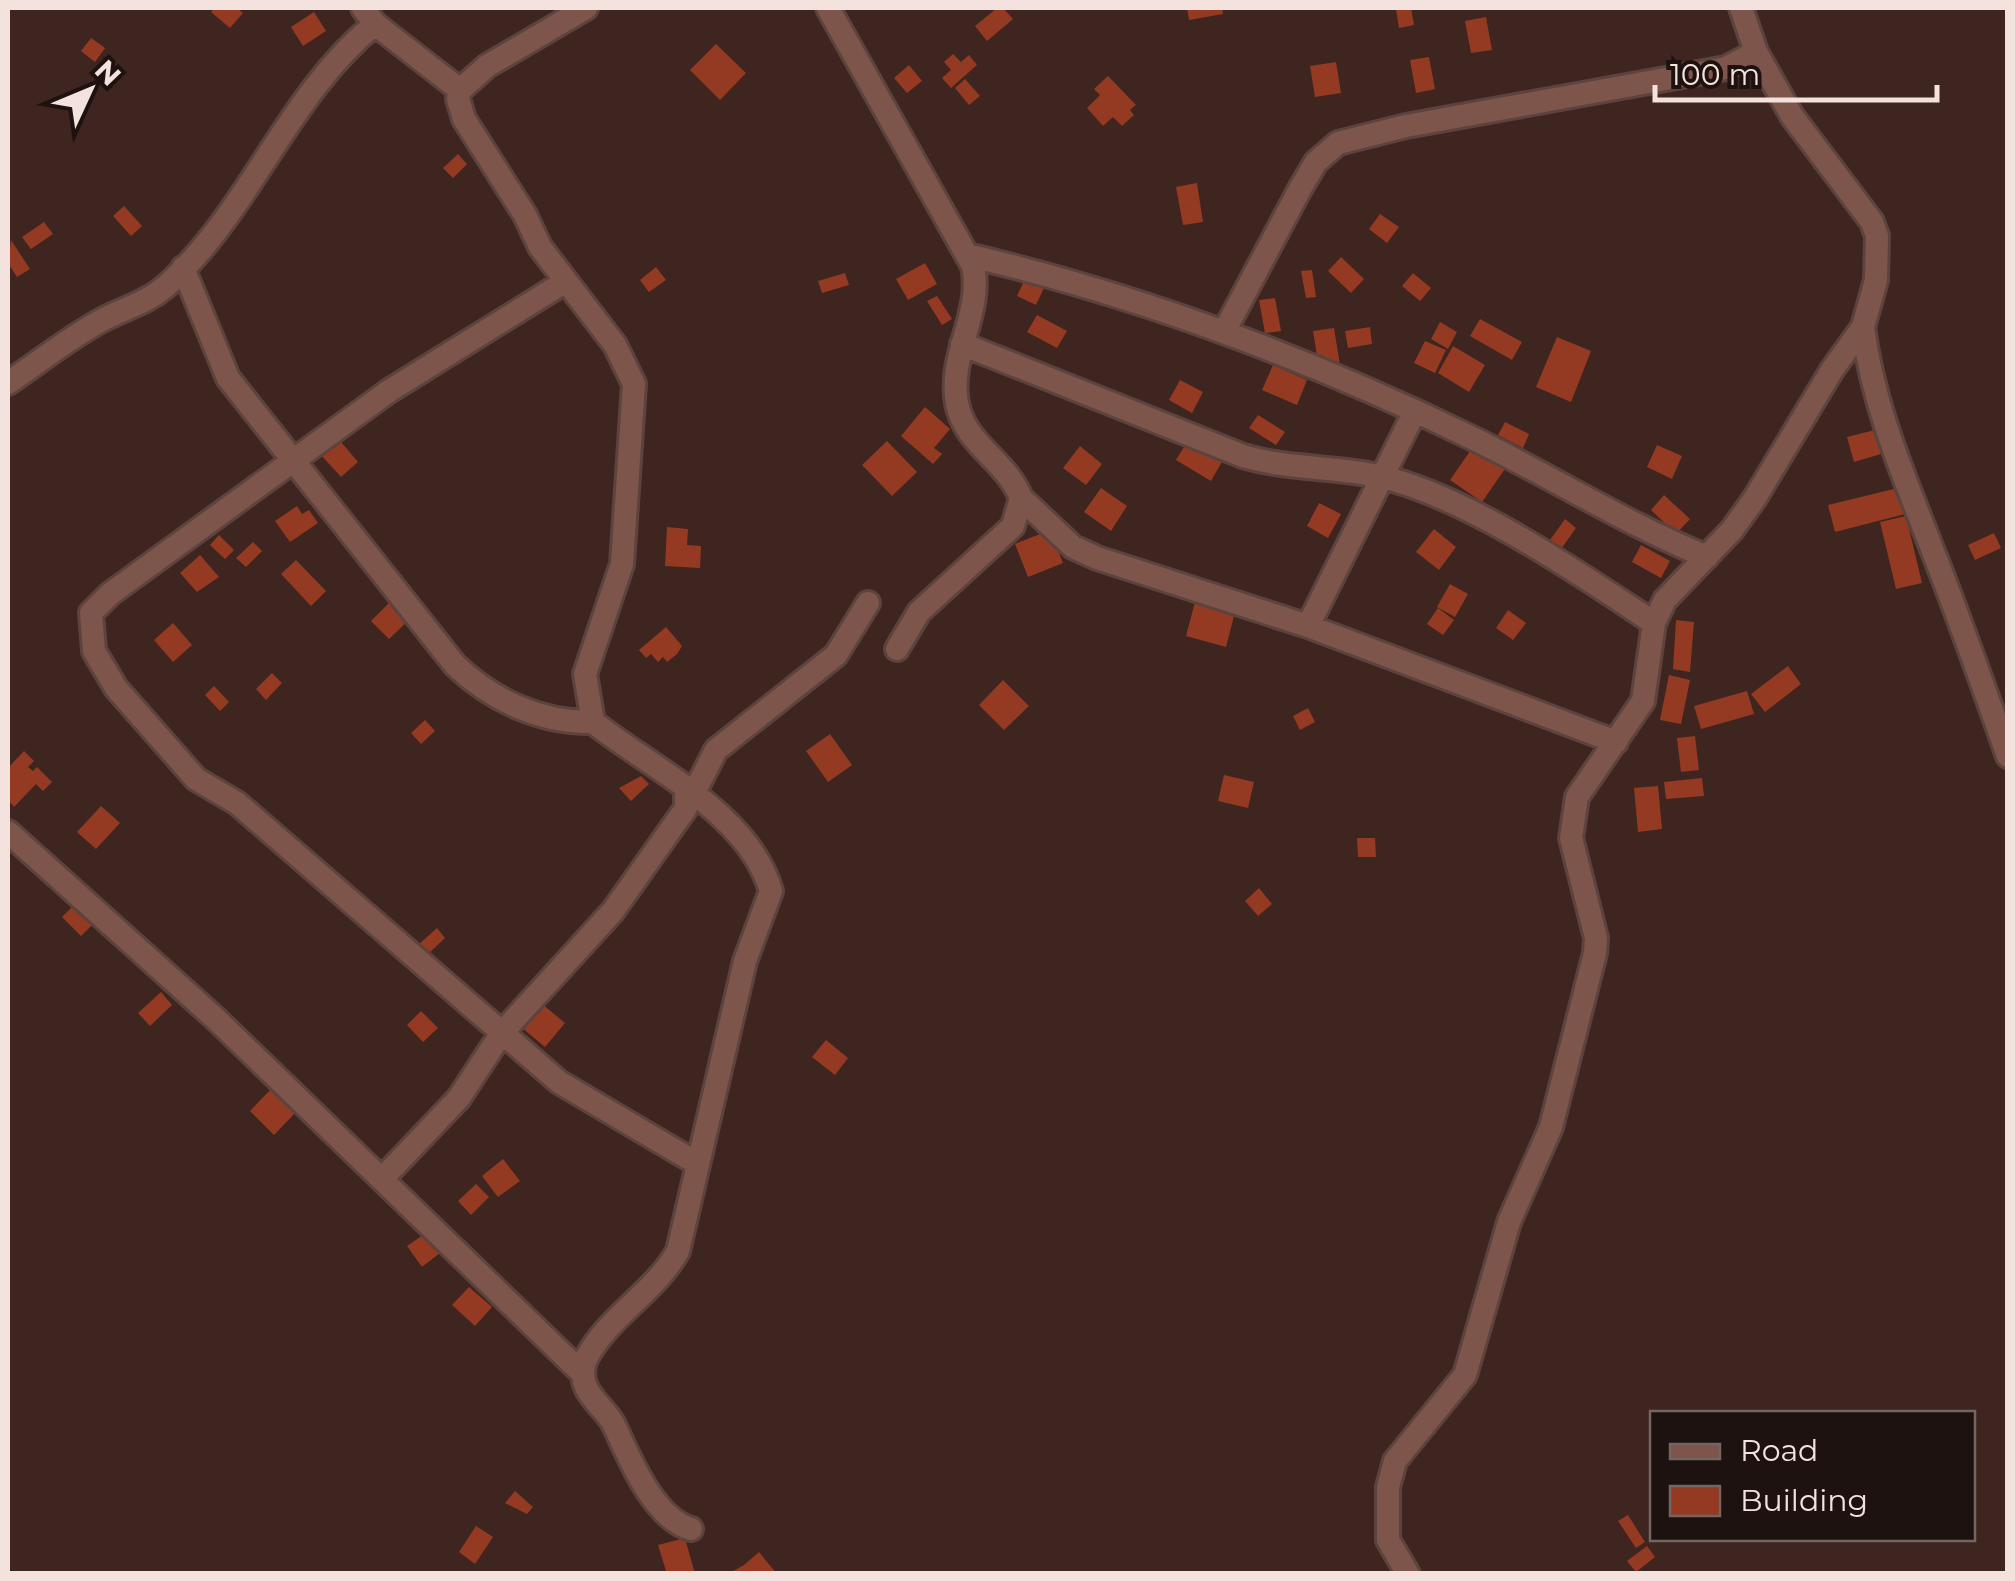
<svg xmlns="http://www.w3.org/2000/svg" width="2015" height="1581" viewBox="0 0 2015 1581" font-family="Montserrat,sans-serif">
  <rect width="100%" height="100%" fill="#3f251f"/>
  <path fill="#943a23" d="M215,8H237L243,13L230,28L211,12Z
    M997,8H1003L1013,19L987,41L975,26Z
    M1187,8H1222L1223,14L1189,20Z
    M1411,8L1414,25L1399,28L1396,9Z
    M314,12L326,31L303,46L291,27Z
    M1486,17L1492,50L1471,53L1465,21Z
    M91,38L105,48L95,62L81,51Z
    M716,44L746,73L720,100L690,70Z
    M953,54L961,62L969,55L977,65L951,88L942,78L951,70L944,62Z
    M1429,57L1435,89L1416,93L1410,60Z
    M1336,62L1341,93L1315,97L1310,66Z
    M909,65L922,81L907,93L894,78Z
    M1108,76L1136,105L1130,110L1134,115L1122,126L1113,117L1103,126L1087,108L1100,95L1094,89Z
    M965,79L980,96L969,105L955,88Z
    M458,154L467,164L453,178L443,168Z
    M1197,183L1203,222L1183,225L1176,187Z
    M124,206L142,226L131,236L113,216Z
    M1380,214L1399,227L1387,243L1369,229Z
    M44,222L53,234L31,249L22,237Z
    M11,240L30,269L17,277L8,263Z
    M1341,257L1364,279L1351,293L1328,271Z
    M925,263L937,284L908,300L896,279Z
    M656,267L666,280L649,292L640,280Z
    M1029,270L1048,279L1036,305L1017,296Z
    M1312,270L1316,297L1306,298L1301,271Z
    M845,273L849,285L822,293L818,281Z
    M1413,273L1431,288L1420,301L1402,286Z
    M937,296L952,319L942,325L927,301Z
    M1275,298L1281,331L1265,333L1259,300Z
    M1037,315L1067,331L1057,348L1027,332Z
    M1480,319L1522,342L1512,360L1470,336Z
    M1440,322L1457,332L1448,349L1431,339Z
    M1370,327L1372,344L1348,348L1345,331Z
    M1334,328L1340,365L1319,368L1313,331Z
    M1557,337L1591,351L1571,402L1536,387Z
    M1425,341L1446,350L1435,373L1414,363Z
    M1453,346L1485,365L1469,392L1438,373Z
    M1273,365L1307,380L1297,405L1262,390Z
    M1180,380L1203,392L1192,413L1169,400Z
    M925,407L950,429L934,448L942,454L933,464L901,436Z
    M1258,415L1285,432L1276,445L1249,428Z
    M1505,422L1529,434L1523,448L1498,435Z
    M1875,430L1881,454L1854,462L1847,437Z
    M1190,437L1224,458L1211,481L1176,460Z
    M887,441L917,472L892,496L862,465Z
    M341,442L358,462L341,477L320,454L332,443L335,447Z
    M1475,444L1507,466L1482,502L1450,480Z
    M1657,445L1682,456L1672,479L1647,467Z
    M1080,446L1102,464L1086,485L1063,468Z
    M1101,488L1127,506L1111,531L1084,512Z
    M1898,488L1905,514L1835,532L1828,505Z
    M1664,495L1690,519L1676,534L1651,510Z
    M1319,503L1341,514L1328,538L1307,526Z
    M297,506L302,514L309,510L318,523L290,542L275,521Z
    M1906,516L1922,583L1896,589L1880,522Z
    M1565,519L1576,528L1561,549L1550,540Z
    M667,527L688,529L687,545L701,546L700,568L665,566Z
    M1434,529L1456,547L1439,570L1416,552Z
    M1050,530L1063,563L1028,577L1015,544Z
    M1994,533L2001,548L1975,560L1968,545Z
    M219,535L234,550L225,559L210,545Z
    M253,542L262,551L246,567L236,558Z
    M1641,545L1670,561L1661,578L1632,562Z
    M200,555L219,577L197,592L180,573Z
    M296,560L326,591L311,606L281,574Z
    M1450,584L1468,594L1455,617L1437,607Z
    M392,600L410,619L389,639L371,621Z
    M1195,602L1235,612L1226,647L1186,636Z
    M1438,608L1454,620L1443,635L1427,624Z
    M1508,610L1526,623L1513,640L1496,628Z
    M1676,620L1694,622L1690,672L1673,669Z
    M173,623L192,645L173,662L154,640Z
    M666,627L682,646L677,654L667,662L663,657L658,662L651,654L646,658L639,650Z
    M1788,666L1801,684L1765,712L1751,694Z
    M272,673L282,683L266,700L256,689Z
    M1669,675L1690,680L1681,724L1660,720Z
    M1003,680L1029,706L1004,730L979,705Z
    M214,686L229,702L220,711L205,695Z
    M1747,691L1754,714L1701,729L1694,706Z
    M1308,708L1315,722L1300,730L1293,716Z
    M425,720L435,731L421,744L411,733Z
    M830,734L852,765L828,782L806,751Z
    M1695,736L1699,770L1681,772L1677,738Z
    M24,751L34,761L28,767L33,771L37,767L52,782L43,791L36,784L14,807L8,800V768Z
    M1224,775L1254,782L1248,808L1218,801Z
    M641,776L649,784L631,801L619,788Z
    M1702,778L1704,796L1666,799L1664,782Z
    M1658,786L1662,829L1638,832L1634,788Z
    M101,806L120,823L96,849L77,832Z
    M1357,838H1375L1376,857H1358Z
    M1259,888L1272,904L1258,916L1245,901Z
    M78,901L100,917L81,936L62,917Z
    M437,928L445,938L427,955L418,945Z
    M161,992L172,1005L150,1026L138,1013Z
    M541,1003L565,1023L545,1047L521,1027Z
    M421,1011L438,1028L423,1042L407,1025Z
    M826,1040L848,1058L835,1075L812,1057Z
    M273,1087L297,1111L274,1135L250,1111Z
    M503,1159L520,1181L498,1197L482,1176Z
    M476,1184L489,1197L471,1215L458,1201Z
    M426,1233L440,1253L422,1267L407,1246Z
    M469,1287L492,1307L475,1326L452,1305Z
    M515,1491L533,1507L527,1514L505,1503Z
    M1628,1515L1645,1542L1636,1548L1618,1521Z
    M476,1526L493,1537L475,1564L459,1552Z
    M685,1538L695,1574H667L658,1545Z
    M1647,1546L1655,1557L1636,1572L1627,1561Z
    M759,1552L777,1574H728L744,1565Z"/>
  <g fill="none" stroke-linecap="round" stroke-linejoin="round">
    <defs>
      <path id="street" d="M363,8L375,24L460,90
        M586,8L487,66L460,90L458,99L464,119L525,215L540,247L615,345L634,384L622,564L585,674L593,722C654,770 749,814 771,891L745,961L678,1251C655,1292 609,1316 587,1357C582,1366 582,1378 586,1387C592,1401 607,1411 614,1425C629,1457 653,1518 691,1529
        M828,8L973,266C983,313 948,355 957,403C964,444 1007,461 1021,498L1013,526L919,612L897,649
        M967,255C1142,296 1307,358 1468,436C1549,475 1624,523 1707,557
        M183,268L228,378L455,665C493,701 541,723 593,722
        M563,283L389,391L110,594L91,613L94,651L116,688L196,779L237,803L559,1082L698,1164
        M1863,327C1873,407 1905,479 1934,554C1960,620 1984,688 2008,756
        M1225,330L1300,189L1316,162L1338,143L1406,126L1726,68L1756,52
        M962,344L1243,456C1291,470 1333,466 1378,476C1465,495 1580,574 1654,623
        M8,383C39,362 70,337 104,319C125,308 146,303 165,287C250,212 287,95 375,24
        M1021,498L1073,547L1097,558L1308,626L1616,742
        M1308,626L1415,411
        M686,792L699,783L716,750L836,655L868,603
        M8,832L217,1020L582,1373
        M382,1179L459,1098L501,1034L613,911L686,808V792
        M1408,1574L1388,1540V1487L1395,1461L1465,1375L1509,1222L1551,1127L1595,953L1596,938L1571,838L1577,797L1643,701L1654,623L1665,600L1732,530L1755,498L1832,370L1863,327L1876,280L1877,236L1872,222L1792,116L1756,52L1741,8"/>
    </defs>
    <use href="#street" stroke="#5c433d" stroke-width="28"/>
    <use href="#street" stroke="#7d554a" stroke-width="22"/>
  </g>
  <rect width="2015" height="1581" fill="none" stroke="#f3e2dd" stroke-width="20"/>
  <rect x="1650" y="1411" width="325" height="130" fill="#1d120f" stroke="#736561" stroke-width="2.5"/>
  <rect x="1670" y="1444" width="50" height="15" fill="#7d554a" stroke="#736561" stroke-width="2.5"/>
  <text x="1740" y="1461" font-size="30" fill="#f3e2dd">Road</text>
  <rect x="1670" y="1486" width="50" height="30" fill="#943a23" stroke="#736561" stroke-width="2.5"/>
  <text x="1740" y="1511" font-size="30" fill="#f3e2dd">Building</text>
  <g transform="translate(90 90) rotate(46)" stroke="#1d120f" stroke-width="8" paint-order="stroke">
  <path d="M0-8L18 38L0 25L-18 38Z" fill="#f3e2dd"/>
  <text y="-15" font-size="28" font-weight="bold" text-anchor="middle" fill="#f3e2dd">N</text>
  </g>
  <path d="M1655 85v15h282v-15" fill="none" stroke="#f3e2dd" stroke-width="5"/>
  <text x="1670" y="85" font-size="30" fill="#f3e2dd" stroke="#1d120f" stroke-width="8" paint-order="stroke">100 m</text>
</svg>
